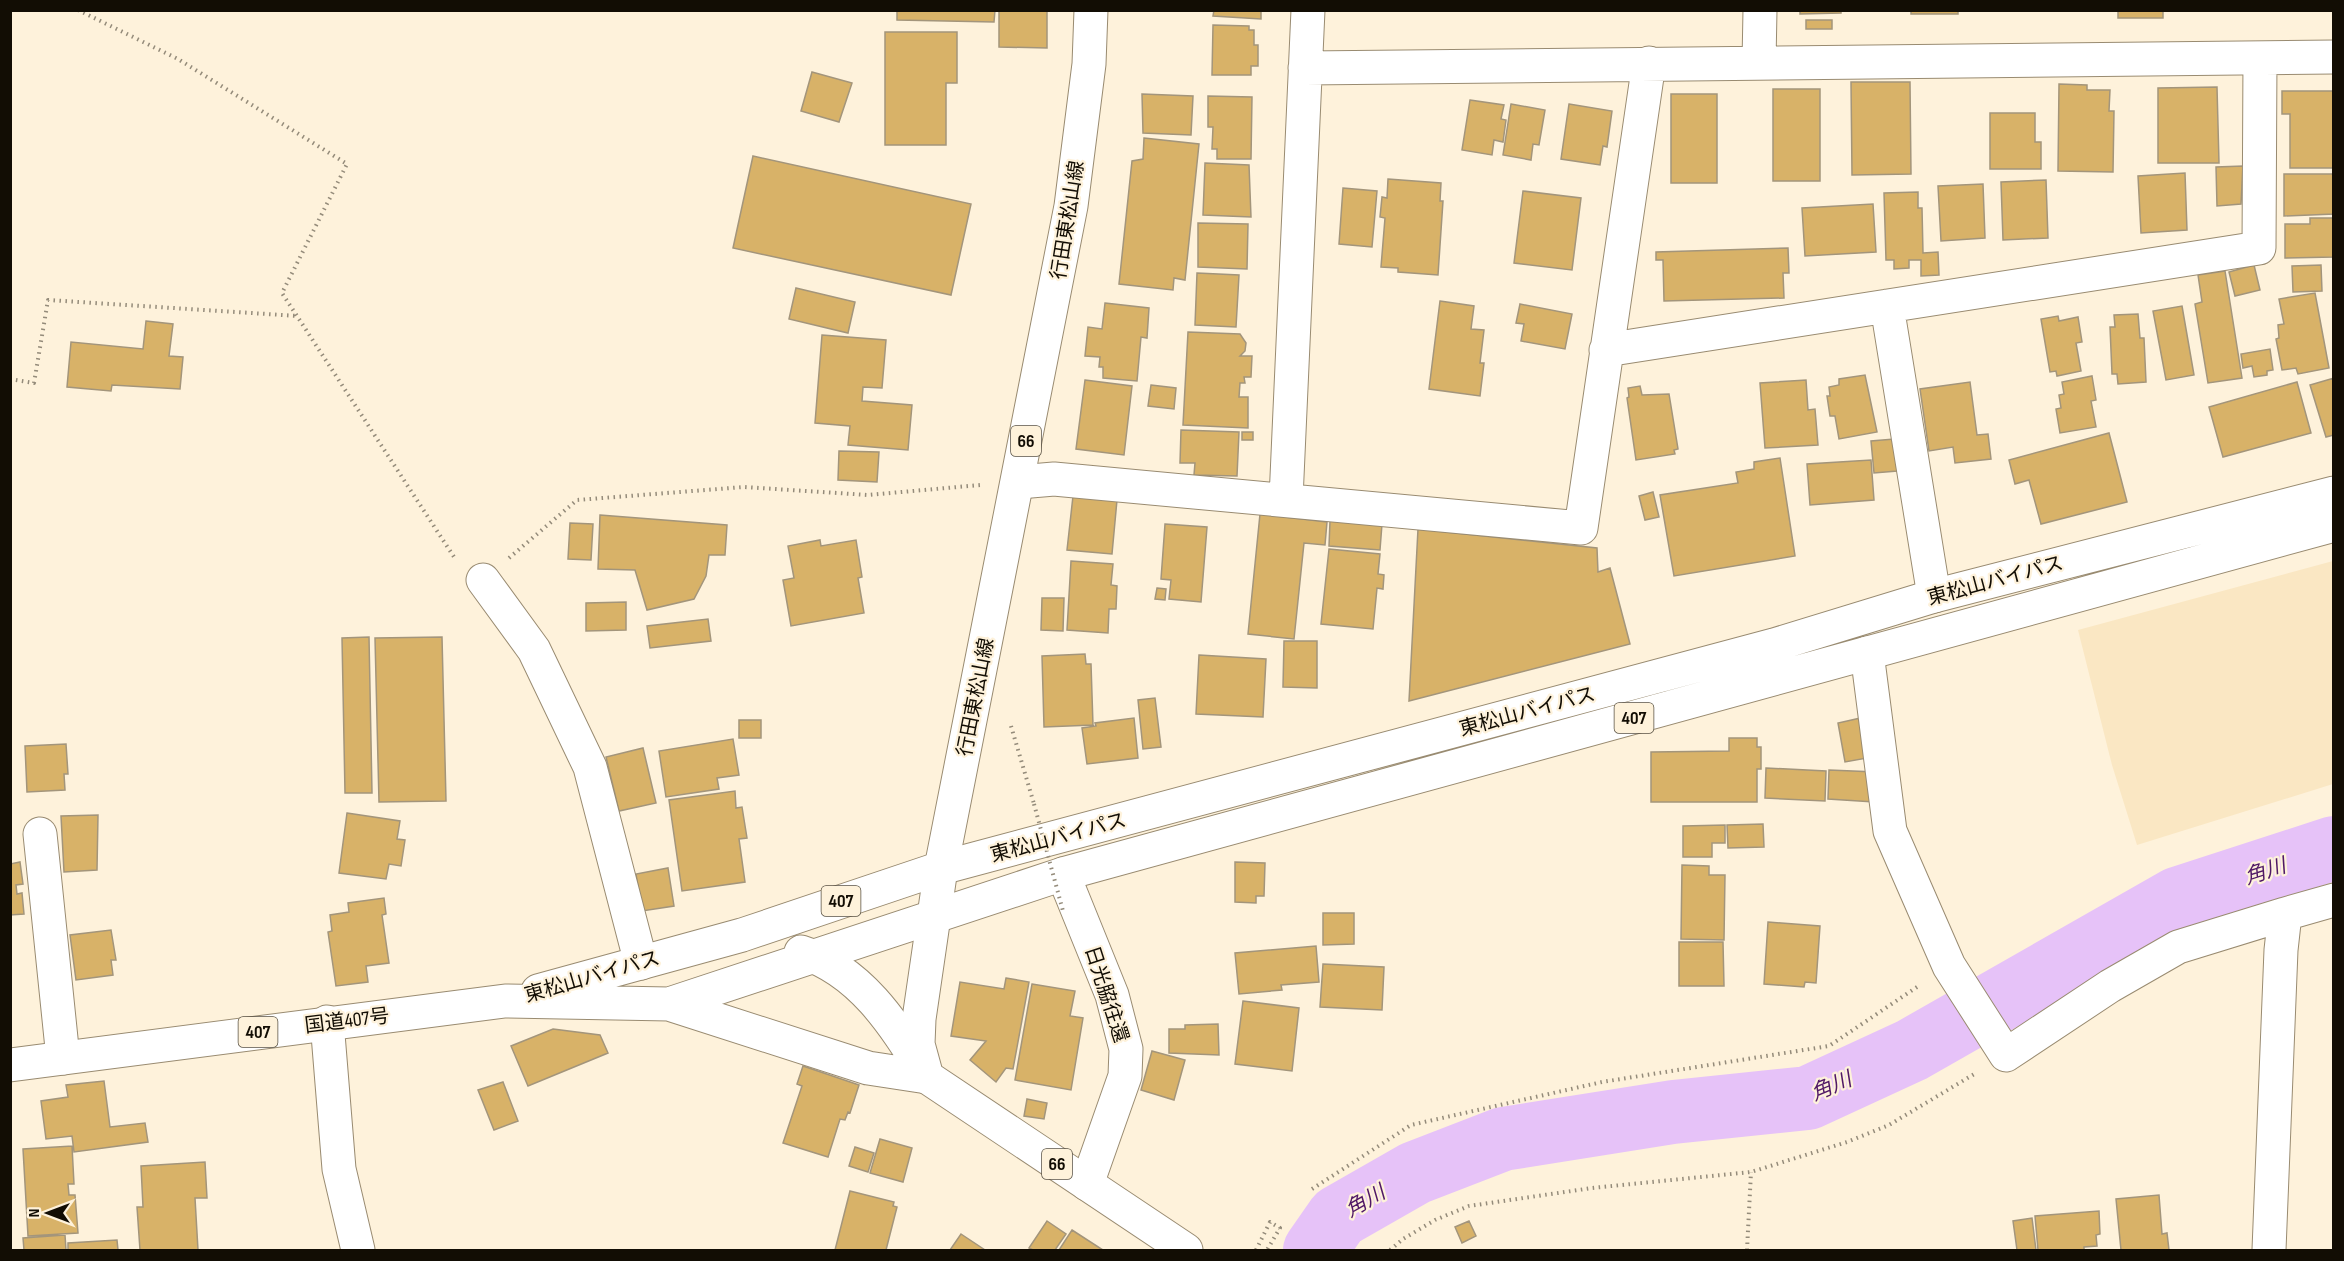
<svg xmlns="http://www.w3.org/2000/svg" width="2344" height="1261" viewBox="0 0 2344 1261" font-family="'Sofia Sans Condensed','Noto Sans JP',sans-serif">
  <rect width="100%" height="100%" fill="#fef2db"/>
  <path fill="#fae7c3" d="M2333,561V784L2137,845L2112,765L2078,630Z"/>
  <g fill="none" stroke-linecap="round" stroke-linejoin="round">
    <path stroke="#e6c2f8" stroke-width="64" d="M1315,1250L1338,1217L1415,1173L1503,1139L1673,1112L1808,1098L1912,1050L2177,899L2334,848"/>
  </g>
  <path fill="#d8b268" stroke="#a3957b" stroke-width="1.5" d="M897,10H995L994,22L897,20Z
    M999,10H1047V48L999,47Z
    M1214,10H1261V19L1213,16Z
    M1800,10H1841V13L1800,14Z
    M1911,10H1958V14H1911Z
    M2118,10H2163V18H2118Z
    M1806,20H1832V29H1806Z
    M1213,25L1249,26V30H1254V45H1258V66H1251V75H1212Z
    M885,32H957V83H946V145H885Z
    M812,72L852,83L839,122L801,111Z
    M1851,82H1910L1911,174L1852,175Z
    M2059,84L2087,85V90H2110L2109,111H2114L2113,172L2058,171Z
    M2217,87L2219,163H2158V88Z
    M1773,89H1820V181H1773Z
    M2282,91H2334V168H2290V114H2282Z
    M1142,94L1193,96L1191,135L1143,133Z
    M1671,94H1717V183H1671Z
    M1208,96L1252,97L1251,159H1217V149H1212L1213,127H1208Z
    M1470,100L1504,105L1501,119L1506,120L1503,142L1494,140L1492,155L1462,150Z
    M1511,104L1545,110L1539,145L1533,144L1531,160L1503,155Z
    M1569,104L1612,111L1607,147L1603,146L1600,165L1561,159Z
    M1990,113H2035V142H2041V169H1990Z
    M1144,138L1199,144L1185,280L1174,278L1173,290L1119,284L1132,161L1143,159Z
    M753,156L971,204L951,295L733,248Z
    M1205,163L1249,165L1251,217L1203,215Z
    M2243,166L2241,204L2217,206L2216,167Z
    M2185,173L2187,230L2141,233L2138,176Z
    M2284,174H2334V214L2284,216Z
    M1388,179L1441,183L1440,201H1443L1438,275L1398,272V268L1381,267L1385,218L1380,217L1382,197L1387,198Z
    M2046,180L2048,238L2003,240L2001,182Z
    M1983,184L1985,238L1941,241L1938,186Z
    M1343,188L1377,191L1372,247L1339,244Z
    M1523,191L1581,198L1572,270L1514,263Z
    M1918,192V208H1922L1923,253L1938,252L1939,275L1921,276V260H1909V268L1894,269V260H1886L1884,193Z
    M1873,204L1876,252L1805,256L1802,208Z
    M2310,218H2334V257L2285,258V224H2310Z
    M1198,223L1248,224L1247,269L1198,267Z
    M1788,248L1789,273H1783L1784,298L1664,301L1663,260H1656V252Z
    M2254,265L2260,290L2235,296L2229,272Z
    M2321,265L2322,291L2293,292L2292,266Z
    M2225,271L2242,378L2208,383L2195,304L2202,302L2198,275Z
    M1197,273L1239,275L1236,327L1195,325Z
    M796,288L855,302L848,333L789,319Z
    M2315,293L2329,368L2298,374L2296,368L2282,370L2276,339L2279,338L2278,325L2284,324L2279,299Z
    M1440,301L1474,306L1471,329L1484,330L1480,363H1484L1480,396L1429,389Z
    M1105,303L1149,308L1147,338L1141,337L1137,381L1103,378V367H1099L1100,357L1085,356L1088,327L1102,329Z
    M1520,304L1572,314L1565,349L1521,341L1524,324L1516,323Z
    M2182,306L2194,375L2166,380L2153,311Z
    M2138,314L2140,338H2144L2146,382L2118,384L2117,374H2112L2110,327H2115L2114,315Z
    M2058,316L2059,321L2078,317L2082,342L2076,343L2081,371L2057,376L2056,371L2050,372L2041,319Z
    M146,321L173,324L169,356L183,357L180,389L112,385L111,391L67,387L71,342L143,349Z
    M1188,332L1240,334L1246,343L1245,351L1240,356H1252L1251,377H1244L1245,383H1240L1239,397H1248V428L1183,425Z
    M822,335L886,340L882,388L863,387L862,401L912,405L908,450L848,445L850,426L815,423Z
    M2270,349L2273,370L2267,371V375L2254,377L2252,366L2243,368L2241,354Z
    M1865,375L1877,432L1839,439L1835,416H1830L1827,396H1830L1829,387L1839,385V379Z
    M2092,376L2096,400L2091,401L2096,427L2060,433L2056,409L2061,408L2059,395L2064,394L2062,382Z
    M2334,378V435L2326,437L2310,385Z
    M1085,380L1132,386L1124,455L1076,449Z
    M1806,380L1808,410L1815,409L1818,445L1765,448L1760,383Z
    M1970,382L1977,435L1988,434L1991,459L1955,463L1953,447L1929,451L1920,389Z
    M2297,382L2311,433L2223,457L2209,407Z
    M1151,385L1176,388L1174,409L1148,406Z
    M1640,386L1642,395L1669,394L1678,449L1674,450L1675,454L1636,460L1627,398L1629,397L1628,388Z
    M1181,430L1239,432L1237,476L1194,475L1195,463H1180Z
    M1242,432H1253V440H1242Z
    M2109,433L2127,502L2041,524L2029,480L2015,484L2009,460Z
    M1894,439L1897,471L1874,473L1871,441Z
    M839,451L879,452L877,482L838,480Z
    M1780,458L1795,556L1674,576L1660,495L1738,483L1736,472L1754,469V462Z
    M1871,460L1874,500L1810,505L1807,464Z
    M1653,492L1659,517L1645,520L1639,496Z
    M1073,496L1117,500L1112,554L1067,550Z
    M1260,514L1327,522L1325,545L1304,543L1294,639L1248,634Z
    M600,515L727,525L725,555H709L706,576L694,599L647,610L635,570L598,569Z
    M1330,521L1382,524L1380,550L1329,546Z
    M570,523L593,524L591,560L568,559Z
    M1165,524L1207,527L1201,602L1169,599L1171,580L1161,579Z
    M1418,529L1597,548L1598,572L1610,568L1630,644L1409,701Z
    M820,540L821,546L856,540L862,577L858,578L864,613L791,626L783,580L794,578L788,546Z
    M1329,549L1380,554L1378,574L1384,575L1383,589L1377,588L1373,629L1321,624Z
    M1071,561L1113,564L1111,585L1117,586L1116,609H1109L1108,633L1067,630Z
    M1157,588L1166,589L1165,600L1155,599Z
    M1042,598H1064L1063,631L1041,630Z
    M626,602V630L586,631V603Z
    M708,619L711,641L650,648L647,626Z
    M369,637L372,793H345L342,638Z
    M442,637L446,801L379,802L375,638Z
    M1284,641H1317V688L1283,687Z
    M1085,654L1086,664H1091L1093,725L1044,727L1042,656Z
    M1199,655L1266,659L1263,717L1196,714Z
    M1155,698L1161,747L1143,749L1138,700Z
    M1865,717L1873,757L1845,762L1838,723Z
    M1134,718L1138,758L1087,764L1082,728L1096,726L1095,723Z
    M739,720H761V738H739Z
    M1729,738H1757V747H1761V769H1757V802H1651V752L1729,751Z
    M733,739L739,775L717,778L719,789L666,797L659,751Z
    M66,744L68,774H64L65,790L27,792L25,746Z
    M643,748L656,803L619,811L606,757Z
    M1766,768L1826,771L1825,801L1765,798Z
    M1829,770L1876,772L1874,802L1828,799Z
    M735,791L736,808L742,807L747,838L739,839L745,882L682,891L669,800Z
    M347,813L400,821L397,839L405,840L401,866L389,864L386,879L339,873Z
    M98,815L97,870L64,872L61,816Z
    M1763,824L1764,847L1728,848L1727,825Z
    M1725,825V843H1712V857H1683V826Z
    M20,862L23,884L16,885L17,894L22,893L24,914L10,915V864Z
    M1235,862L1265,863L1264,896H1256V903L1235,902Z
    M1682,865L1709,866V875H1725L1724,940L1681,939Z
    M668,868L674,906L642,911L636,874Z
    M384,898L386,914L382,915L389,963L366,966L368,982L336,986L328,932L332,931L330,915L349,912L348,903Z
    M1323,913H1354V944L1323,945Z
    M1768,922L1820,926L1816,983L1805,982L1804,987L1764,984Z
    M111,930L116,960H111L113,975L76,980L70,935Z
    M1679,942H1723L1724,986H1679Z
    M1316,946L1319,982L1281,985L1282,990L1239,994L1235,953Z
    M1323,964L1384,967L1382,1010L1320,1007Z
    M1006,978L1029,982L1013,1069L1006,1068L996,1082L970,1060L986,1041L951,1036L960,982L1004,989Z
    M1032,984L1075,991L1070,1016L1083,1018L1071,1090L1015,1080Z
    M1243,1001L1299,1008L1292,1071L1235,1064Z
    M1218,1024L1219,1055L1169,1053V1029H1185V1025Z
    M553,1029L600,1035L608,1053L528,1086L511,1046Z
    M1152,1051L1185,1060L1174,1100L1141,1090Z
    M803,1066L859,1085L850,1113L848,1112L845,1120L840,1119L828,1157L783,1143L802,1086L797,1084Z
    M104,1081L110,1127L145,1123L148,1142L74,1152L72,1136L46,1139L41,1101L68,1097L66,1085Z
    M503,1082L518,1121L494,1130L478,1090Z
    M1027,1099L1047,1103L1044,1119L1024,1116Z
    M880,1139L912,1148L903,1182L870,1173Z
    M72,1146L74,1184H68L69,1195H75L78,1233L28,1236L23,1149Z
    M855,1147L874,1153L868,1172L849,1166Z
    M205,1162L207,1198H195L198,1250H140L137,1207H143L141,1166Z
    M850,1191L894,1202L893,1206L897,1207L886,1250H835Z
    M2159,1195L2162,1234L2167,1233L2169,1250H2121L2116,1199Z
    M2099,1211L2100,1234L2096,1235L2097,1246L2084,1247V1250H2038L2035,1216Z
    M2032,1218L2036,1250H2017L2013,1221Z
    M1047,1221L1066,1234L1055,1250H1033L1029,1248Z
    M1469,1221L1476,1236L1462,1243L1455,1227Z
    M1072,1230L1103,1250H1059Z
    M961,1234L985,1250H950Z
    M65,1235L66,1250H24L23,1238Z
    M117,1240L118,1250H68V1243Z"/>
  <g fill="none" stroke-linecap="round" stroke-linejoin="round">
    <defs>
      <path id="minor" d="M1759,62L1760,10
        M1305,68L2334,57
        M1887,306L1934,596
        M1606,350L2259,248L2260,58
        M1019,482L1054,479L1581,528L1649,63
        M1286,499L1308,10
        M483,580L534,650L590,767L641,963
        M1867,653L1890,831L1949,966L2006,1055L2110,986L2178,947L2285,914
        M40,834L63,1058
        M1063,874L1112,995L1126,1049L1125,1076L1087,1184
        M327,1022L339,1169L358,1250
        M2269,1250L2281,950L2285,914L2334,900"/>
      <path id="major" d="M1091,10L1089,64L1071,206L941,868L919,1019L918,1044L927,1077L1186,1250"/>
      <path id="highway" d="M801,952C862,971 895,1026 927,1077
        M538,991L742,935L941,868L1774,645L1934,596L2334,493
        M669,1004L868,1068L927,1077
        M10,1065L505,1001L669,1004L1063,874L2334,525"/>
    </defs>
    <use href="#minor" stroke="#998b71" stroke-width="35"/>
    <use href="#major" stroke="#998b71" stroke-width="35"/>
    <use href="#highway" stroke="#998b71" stroke-width="35"/>
    <path stroke="#948b7a" stroke-width="4" stroke-dasharray="1.5 4.5" stroke-linecap="butt" d="M78,10L178,59L347,164L282,293L456,560
      M10,379L34,383L48,300L298,316
      M509,558L577,500L744,487L868,495L980,485
      M1011,726L1034,804
      M1312,1189L1411,1125L1602,1082L1829,1046L1920,985
      M1256,1250L1270,1222L1280,1228L1267,1250
      M1390,1250L1403,1239L1435,1220L1469,1206L1592,1188L1751,1172L1847,1142L1889,1125L1976,1073
      M1747,1250L1751,1172"/>
    <use href="#minor" stroke="#fff" stroke-width="33"/>
    <use href="#major" stroke="#fff" stroke-width="33"/>
    <use href="#highway" stroke="#fff" stroke-width="33"/>
    <path stroke="#948b7a" stroke-width="4" stroke-dasharray="1.5 4.5" stroke-linecap="butt" d="M1034,804L1063,911"/>
  </g>
  <g text-anchor="middle" stroke-width="4.5" stroke-linejoin="round" paint-order="stroke">
    <g fill="#fef2db" stroke="#595244" stroke-width="1.5">
      <rect x="1011" y="426" width="30" height="30" rx="4.5"/>
      <rect x="1614.5" y="703" width="39" height="30" rx="4.5"/>
      <rect x="821.5" y="886" width="39" height="30" rx="4.5"/>
      <rect x="238.5" y="1017" width="39" height="30" rx="4.5"/>
      <rect x="1042" y="1149" width="30" height="30" rx="4.5"/>
    </g>
    <g font-size="18" font-weight="bold" fill="#120d04">
      <text x="1026" y="447">66</text>
      <text x="1634" y="724">407</text>
      <text x="841" y="907">407</text>
      <text x="258" y="1038">407</text>
      <text x="1057" y="1170">66</text>
    </g>
    <g font-size="20" fill="#120d04" stroke="#fef2db">
      <text transform="translate(1067 220) rotate(-81)" y="7">行田東松山線</text>
      <text transform="translate(1995 580) rotate(-15)" y="7">東松山バイパス</text>
      <text transform="translate(975 697) rotate(-79)" y="7">行田東松山線</text>
      <text transform="translate(1527 711) rotate(-15)" y="7">東松山バイパス</text>
      <text transform="translate(1058 837) rotate(-15)" y="7">東松山バイパス</text>
      <text transform="translate(592 976) rotate(-16)" y="7">東松山バイパス</text>
      <text transform="translate(1107 994) rotate(72)" y="7">日光脇往還</text>
      <text transform="translate(347 1020) rotate(-7)" y="7">国道407号</text>
    </g>
    <g font-size="21" font-style="italic" fill="#501866" stroke="#fef2db">
      <text transform="translate(2265 871) rotate(-18)" y="7">角川</text>
      <text transform="translate(1831 1086) rotate(-23)" y="7">角川</text>
      <text transform="translate(1365 1201) rotate(-30)" y="7">角川</text>
    </g>
  </g>
  <rect width="2344" height="1261" fill="none" stroke="#120d04" stroke-width="24"/>
  <g transform="translate(48 1213) rotate(270)" stroke="#fef2db" stroke-width="4.5" paint-order="stroke">
  <path d="M0-4.5L10 22L0 15L-10 22Z" fill="#120d04"/>
  <text y="-9" font-size="16" font-weight="bold" text-anchor="middle" fill="#120d04">N</text>
  </g>
</svg>
